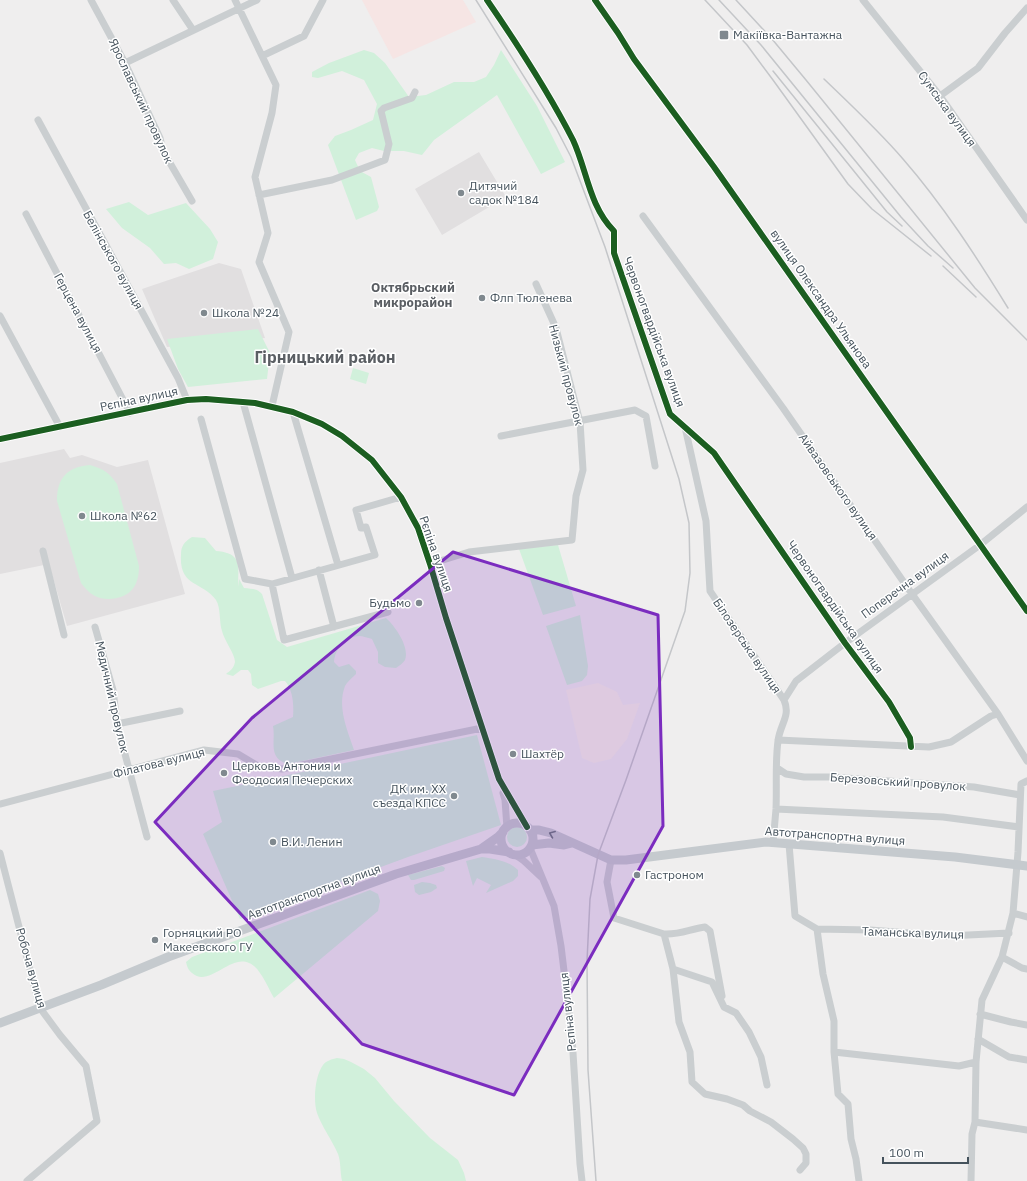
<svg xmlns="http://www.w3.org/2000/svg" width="1027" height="1181" viewBox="0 0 1027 1181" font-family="'IBM Plex Sans',sans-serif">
  <rect width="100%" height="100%" fill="#efeeee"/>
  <path fill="#f7f2e9" d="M598,683L617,692L623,705L640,703L627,739L611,759L594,763L582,758L566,690Z"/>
  <path fill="#e1dfe0" d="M479,152L506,197L442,235L415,189Z
    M219,263L241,269L265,338L167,347L142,289Z
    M64,449L70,458L82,455L117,467L148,460L185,594L67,626L49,564L0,574V463Z"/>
  <path fill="#f6e5e4" d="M362,0H463L476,22L393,59Z"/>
  <path fill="#d1f0db" d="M364,50L374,53L385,63L409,97L426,95L454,82H474L486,77L494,65L501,50L537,106L565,162L541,174L497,95L434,140L422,155L404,151H384L372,148L359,153L355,160L360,171L371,177L379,207L377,211L356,220L328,145L335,136L351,130L373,120L377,104L364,80L342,71L318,78L312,77V72L329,63Z
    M129,202L148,215L186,203L210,229L218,242L213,259L189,269L176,263L164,264L150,248L122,228L106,209Z
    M258,329L270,353L267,379H266L188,387L178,369L167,339Z
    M353,368L369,373L366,384L350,379Z
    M90,465C103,469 109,472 117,484L139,566C139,573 138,581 134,587C127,599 106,602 95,596C89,593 85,588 81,583L57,501C57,478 67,467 90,465Z
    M192,537L205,538L216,551C243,553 238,566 238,587L239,579L244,588C251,589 257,588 262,594L277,640L287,647L386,618C395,626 410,647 405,660C403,663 399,666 396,668L385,667L378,663V652L372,639C368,638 363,636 359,636C346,637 335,648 334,662L339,667L349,664L356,671V674C352,678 347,682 345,686C337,707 347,729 354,750L288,764C267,758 276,741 273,726L293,717C294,705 293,690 285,681H281L258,689L252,685L251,674L248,670H241L233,676L226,674C230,671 234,668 235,662C235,654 224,640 222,631C219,622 221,608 216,600C202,581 179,587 181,555C181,546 184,542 192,537Z
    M558,545L576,606L543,615L519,549Z
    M580,615L588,666L587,675L582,681L567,685L546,626Z
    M477,735L501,825L408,857L240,919L203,834L222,822L213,791Z
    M507 837a10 10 0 1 1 20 0a10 10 0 1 1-20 0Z
    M482,857C495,859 509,861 518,870V876L513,881L486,893L491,885L477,878L473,886L466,861Z
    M442,866L445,868L444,871L414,880H411L408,875Z
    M422,882L430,883L436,885L437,888L431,892L419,895L415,892L414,885Z
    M370,890L378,894L380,901L378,911L274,998C268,988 260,967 249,963C230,954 209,988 192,973C188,970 187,966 186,962L192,957Z
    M337,1058L344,1059L351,1062L364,1069L375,1078L394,1101L430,1138L458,1160L464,1173L466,1181H342C340,1172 341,1162 338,1154C332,1140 322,1127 317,1113C313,1100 315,1076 323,1065C326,1061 332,1059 337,1058Z"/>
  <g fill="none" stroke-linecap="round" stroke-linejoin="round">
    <path stroke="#caced0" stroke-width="7" d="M91,0L125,63L160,138L163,151L192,201
      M173,0L193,30
      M235,0L276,85L272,113L255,177L268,233L259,262L289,332L272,406
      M487,0C518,45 548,91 573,140C587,170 589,206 614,231V253L670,414L714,453L845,643L889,702L910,738L911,747
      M595,0L618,33L634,59L714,167L1027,611
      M863,0L940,96L1027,220
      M262,56L304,36L323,0
      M125,63L257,0
      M940,96L978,68L1005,33L1027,8
      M38,120L178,378L187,400
      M259,195L332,180L385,160L389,144L381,111L384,108L412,98L415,92
      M26,214L130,413
      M643,216L783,408L912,594L998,714L1027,761
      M0,316L60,427
      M243,402L292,578
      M293,412L338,565
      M201,419L245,579L272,584L375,555L366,527L361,528L356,510L401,497
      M685,427L706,521L710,591L784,700
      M501,436L635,410L646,416L655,466
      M0,439L187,400L206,399L255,403L293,412L322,424L342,436L372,460L401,497L418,528L430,564L446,618L499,779L527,827
      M43,551L64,635
      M430,564L469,552L572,540L576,496L583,470L580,422L556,328L536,284
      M319,570L334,627
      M272,584L284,640L388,612
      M95,627L113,690L117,724L147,837
      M117,724L180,711
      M778,740L929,747L951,742L991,716L998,714
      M777,768L786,774L804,777H831L974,787L1020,795
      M503,793L505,800L507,828
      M0,804L204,750L238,754L258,766L282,769L482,728
      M776,809L943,817L1019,827
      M773,843C774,832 775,820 776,809C777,786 775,763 778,741C780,724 791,716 784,700L796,681L845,643L980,545L1027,507
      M789,844L795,916L817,929L823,974L834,1021V1052L838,1094L848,1104L851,1139L856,1159L859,1181
      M530,848L554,906L561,946L572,1037L580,1164L582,1181
      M0,853L40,1008L60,1035L86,1066L97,1121L27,1181
      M514,854L524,861L541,877
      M611,860L607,882L614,918L664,934L673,969L712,982L724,1007L736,1013L749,1032L761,1057L767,1085
      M1013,913L1027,917
      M817,929L870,930L948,936L1009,933
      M664,934C680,935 690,929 705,927L710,931L722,996
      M1002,957L1022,968L1027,969
      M673,969L679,1022L690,1052L692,1082L705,1094L727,1099L743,1105L750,1111L771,1122L793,1139L803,1148L806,1154V1163L800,1170
      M980,1014L1011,1022L1027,1025
      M978,1039L1009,1057L1027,1060
      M834,1052L959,1066L976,1062
      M975,1122L1027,1130
      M971,1181L972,1134L975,1122L976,1062L982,1000L1002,957L1013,913L1018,852L1021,784L1027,781"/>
    <path stroke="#c5cace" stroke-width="9" d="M501 839a16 16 0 1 1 32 0a16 16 0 1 1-32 0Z
      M530,830H539L551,833L611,860H626L766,842L955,857L1027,866
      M532,845L549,843L564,845L572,843
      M481,849L498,837L503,832
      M0,1023L101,985L168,957L396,874L481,849H490L509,852"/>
    <path stroke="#c4c6c9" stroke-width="1.5" d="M476,0L556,128L571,157L605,247L679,479L689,523L690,573L685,611L626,780L598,855L590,899L587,961L588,1070L596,1181
      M705,0L747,45L773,80L848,184L872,209L931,256
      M719,0L761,45L901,217L928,246L953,268
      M736,0L772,39L806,80L975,288L1027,340
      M773,71L887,212L902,226
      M824,79C851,105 879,131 903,159C943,205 976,256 1008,308
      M943,266L976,297"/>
    <defs>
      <path id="cycleway" d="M487,0C518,45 548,91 573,140C587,170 589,206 614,231V253L670,414L714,453L845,643L889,702L910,738L911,747
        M595,0L618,33L634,59L714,167L1027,611
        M0,439L187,400L206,399L255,403L293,412L322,424L342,436L372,460L401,497L418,528L430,564L446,618L499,779L527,827"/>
    </defs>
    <use href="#cycleway" stroke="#fff" stroke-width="8"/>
    <use href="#cycleway" stroke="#1b5e20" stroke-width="6"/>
  </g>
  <defs><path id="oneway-chevron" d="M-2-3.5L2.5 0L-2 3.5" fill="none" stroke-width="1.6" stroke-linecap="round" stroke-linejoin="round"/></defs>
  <use stroke="#6b767e" href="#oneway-chevron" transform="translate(552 834) rotate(-158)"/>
  <path fill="#7b2cbf" fill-opacity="0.2" stroke="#7b2cbf" stroke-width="3" stroke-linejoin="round" d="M453,552L658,615L663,826L514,1095L362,1044L155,822L252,718Z"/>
  <g fill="#80898f" stroke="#fff" stroke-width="1.5">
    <rect x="719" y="30" width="10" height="10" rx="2"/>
    <circle cx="461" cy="193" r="4"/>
    <circle cx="482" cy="298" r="4"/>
    <circle cx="204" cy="313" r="4"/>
    <circle cx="82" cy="516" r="4"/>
    <circle cx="419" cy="603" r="4"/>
    <circle cx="513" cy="754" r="4"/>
    <circle cx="224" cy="773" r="4"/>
    <circle cx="454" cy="796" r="4"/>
    <circle cx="273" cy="842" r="4"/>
    <circle cx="637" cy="875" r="4"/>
    <circle cx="155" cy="940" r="4"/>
  </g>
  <g text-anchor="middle" stroke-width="3" stroke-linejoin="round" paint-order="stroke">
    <g font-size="12" fill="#45525c" stroke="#fff" text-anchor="start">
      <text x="733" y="39">Макіївка-Вантажна</text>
      <text x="469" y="190">Дитячий<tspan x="469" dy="14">садок №184</tspan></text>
      <text x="490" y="302">Флп Тюленева</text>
      <text x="212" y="317">Школа №24</text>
      <text x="90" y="520">Школа №62</text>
      <text x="411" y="607" text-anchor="end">Будьмо</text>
      <text x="521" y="758">Шахтёр</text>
      <text x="232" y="770">Церковь Антония и<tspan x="232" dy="14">Феодосия Печерских</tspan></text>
      <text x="446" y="793" text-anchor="end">ДК им. XX<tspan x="446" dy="14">съезда КПСС</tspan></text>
      <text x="281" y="846">В.И. Ленин</text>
      <text x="645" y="879">Гастроном</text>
      <text x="163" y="937">Горняцкий РО<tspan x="163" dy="14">Макеевского ГУ</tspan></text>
    </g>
    <g font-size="12" fill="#45525c" stroke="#fff">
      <text transform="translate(141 101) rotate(65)" y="4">Ярославський провулок</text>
      <text transform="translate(947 109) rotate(54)" y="4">Сумська вулиця</text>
      <text transform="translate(113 260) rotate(61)" y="4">Белінського вулиця</text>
      <text transform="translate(821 299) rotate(55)" y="4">вулиця Олександра Ульянова</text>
      <text transform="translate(78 313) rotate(62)" y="4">Герцена вулиця</text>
      <text transform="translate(654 332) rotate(70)" y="4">Червоногвардійська вулиця</text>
      <text transform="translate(566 375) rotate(75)" y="4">Низький провулок</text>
      <text transform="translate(139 399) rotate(-12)" y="4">Рєпіна вулиця</text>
      <text transform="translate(838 487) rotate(55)" y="4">Айвазовського вулиця</text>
      <text transform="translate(436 554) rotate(71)" y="4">Рєпіна вулиця</text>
      <text transform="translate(905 585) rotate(-36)" y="4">Поперечна вулиця</text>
      <text transform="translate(835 607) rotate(55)" y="4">Червоногвардійська вулиця</text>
      <text transform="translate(747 646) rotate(56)" y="4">Білозерська вулиця</text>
      <text transform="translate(112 697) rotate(77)" y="4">Медичний провулок</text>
      <text transform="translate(159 763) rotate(-14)" y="4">Філатова вулиця</text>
      <text transform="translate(898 782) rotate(4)" y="4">Березовський провулок</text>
      <text transform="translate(835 836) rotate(4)" y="4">Автотранспортна вулиця</text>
      <text transform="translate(314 892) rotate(-20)" y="4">Автотранспортна вулиця</text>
      <text transform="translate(913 933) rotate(2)" y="4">Таманська вулиця</text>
      <text transform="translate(31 968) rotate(74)" y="4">Робоча вулиця</text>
      <text transform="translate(568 1012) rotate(-96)" y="4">Рєпіна вулиця</text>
    </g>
    <g font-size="13" font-weight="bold" fill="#5a5e63" stroke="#fff">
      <text x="413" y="292">Октябрьский<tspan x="413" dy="15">микрорайон</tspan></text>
    </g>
    <g font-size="16" font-weight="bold" fill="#5a5e63" stroke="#fff">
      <text x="325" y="363">Гірницький район</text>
    </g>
  </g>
  <path d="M883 1157v6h85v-6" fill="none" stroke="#45525c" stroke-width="2"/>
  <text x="889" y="1157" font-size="12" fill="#45525c" stroke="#ffffff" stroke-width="3" paint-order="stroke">100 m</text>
</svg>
